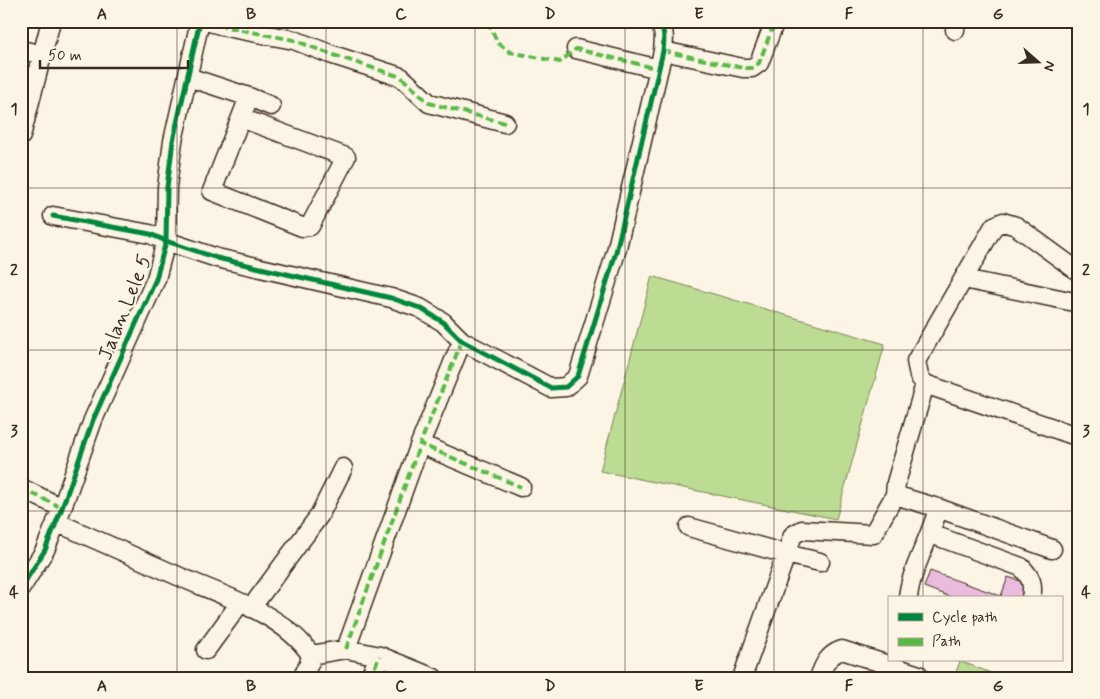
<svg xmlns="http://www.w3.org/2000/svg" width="1100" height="699" viewBox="0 0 1100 699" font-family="Mynerve,sans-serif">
  <rect width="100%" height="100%" fill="#fcf5e5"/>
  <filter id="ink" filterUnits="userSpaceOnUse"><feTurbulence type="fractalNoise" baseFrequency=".02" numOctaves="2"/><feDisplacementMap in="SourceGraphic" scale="10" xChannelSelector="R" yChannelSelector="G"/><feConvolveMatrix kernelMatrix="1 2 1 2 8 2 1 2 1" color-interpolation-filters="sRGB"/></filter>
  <g filter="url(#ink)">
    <path fill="#bcdb93" stroke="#7c8258" d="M652,276L885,344L836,519L600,471Z
      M960,661L1004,678H954Z"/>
    <path fill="#eabbdc" stroke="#3b2a1e" d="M930,571L1001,596L1008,577L1030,584L1025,598H953L924,587Z"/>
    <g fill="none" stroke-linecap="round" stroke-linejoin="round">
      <defs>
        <path id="street" d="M206,21L231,28L294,40L330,54L401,77L429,103L505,123
          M955,30L956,21
          M576,49L659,69
          M21,50L44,55
          M663,51L743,68H752L759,63L775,21
          M188,77L249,97
          M241,118L346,157L310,226L302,227L212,191L249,97L271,106
          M21,136L51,21
          M53,216L150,234L166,241L217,258L391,298L420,308L443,322L462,341L551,388L566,387L578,376L616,252L663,51C664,40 666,30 657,21
          M1079,272L1016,226L1003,222L994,226L916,361L919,376L925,384L1079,437
          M964,279L1079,303
          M462,341L420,444L521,487
          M21,488L62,508
          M895,495L938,508L1052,549
          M56,522C97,540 137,558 178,576C223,596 283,613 311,655L309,664L302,678
          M689,527L786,554L820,562
          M931,534L1021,567C1031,577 1034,584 1031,598
          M21,588L45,550L62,508L93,420L156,279L166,241L167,187L173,141L200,21
          M908,598C910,570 931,538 938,508
          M251,608L319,516L343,468
          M346,649L420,444
          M206,650L240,603
          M311,655L346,649L380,656L434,678
          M369,678L380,656
          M742,678L793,535L802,530L873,534L895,495L896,483L925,384
          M819,678C824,664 828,655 842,650L919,675L921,678"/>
      </defs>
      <use href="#street" stroke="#3b2a1e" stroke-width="21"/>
      <use href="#street" stroke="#fcf5e5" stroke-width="18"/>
      <path stroke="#58b947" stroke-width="4" stroke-dasharray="8 4" stroke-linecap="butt" d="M206,21L231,28L294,40L330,54L401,77L429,103L505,123
        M488,21L497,42L510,52L560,62L576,49L659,69
        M663,51L743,68H752L759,63L775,21
        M462,341L420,444L521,487
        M21,488L62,508
        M346,649L420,444
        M369,678L380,656"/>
      <defs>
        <path id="cycleway" d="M53,216L150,234L166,241L217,258L391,298L420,308L443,322L462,341L551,388L566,387L578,376L616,252L663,51C664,40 666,30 657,21
          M21,588L45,550L62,508L93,420L156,279L166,241L167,187L173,141L200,21"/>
      </defs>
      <use href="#cycleway" stroke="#fcf5e5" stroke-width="8"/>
      <use href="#cycleway" stroke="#00873e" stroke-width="5"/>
    </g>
  </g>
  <path fill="none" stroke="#3b2a1e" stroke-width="1" stroke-opacity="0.55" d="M177,21V678M326,21V678M475,21V678M625,21V678M774,21V678M923,21V598M21,188H1079M21,350H1079M21,511H1079M923,660V678"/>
  <g text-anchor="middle" stroke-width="4.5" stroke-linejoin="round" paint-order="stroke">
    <g font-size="20" fill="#3b2a1e" stroke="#fcf5e5">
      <text transform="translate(124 307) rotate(-68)" y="7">Jalan Lele 5</text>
    </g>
  </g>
  <rect width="1100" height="699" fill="none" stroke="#fcf5e5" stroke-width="55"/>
  <rect x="888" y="596" width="175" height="65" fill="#fcf5e5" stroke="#afa495"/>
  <rect x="898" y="613" width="25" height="8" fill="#00873e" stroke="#afa495"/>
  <text x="932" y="622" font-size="15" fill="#3b2a1e">Cycle path</text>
  <rect x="898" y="638" width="25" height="8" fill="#58b947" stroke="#afa495"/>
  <text x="932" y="646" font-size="15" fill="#3b2a1e">Path</text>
  <g transform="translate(1038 62) rotate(110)" stroke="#fcf5e5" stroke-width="4" paint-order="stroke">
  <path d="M0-4L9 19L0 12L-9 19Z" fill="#3b2a1e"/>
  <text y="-8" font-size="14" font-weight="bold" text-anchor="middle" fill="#3b2a1e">N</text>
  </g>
  <path d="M40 60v8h148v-8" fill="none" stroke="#3b2a1e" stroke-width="2.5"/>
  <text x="48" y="60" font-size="15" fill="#3b2a1e" stroke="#fcf5e5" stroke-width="4" paint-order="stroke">50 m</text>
  <rect x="28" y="28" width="1044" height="644" fill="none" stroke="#3b2a1e" stroke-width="2"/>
  <g font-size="16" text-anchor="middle" font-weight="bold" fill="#3b2a1e">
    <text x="102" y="19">A</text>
    <text x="251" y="19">B</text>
    <text x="401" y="19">C</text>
    <text x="550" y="19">D</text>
    <text x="699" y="19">E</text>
    <text x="849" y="19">F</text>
    <text x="998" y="19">G</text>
    <text x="14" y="114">1</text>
    <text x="1086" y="114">1</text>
    <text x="14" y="275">2</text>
    <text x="1086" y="275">2</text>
    <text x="14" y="436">3</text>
    <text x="1086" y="436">3</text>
    <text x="14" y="597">4</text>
    <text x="1086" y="597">4</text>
    <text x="102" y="691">A</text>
    <text x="251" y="691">B</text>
    <text x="401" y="691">C</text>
    <text x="550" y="691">D</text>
    <text x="699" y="691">E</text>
    <text x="849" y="691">F</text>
    <text x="998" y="691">G</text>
  </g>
</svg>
